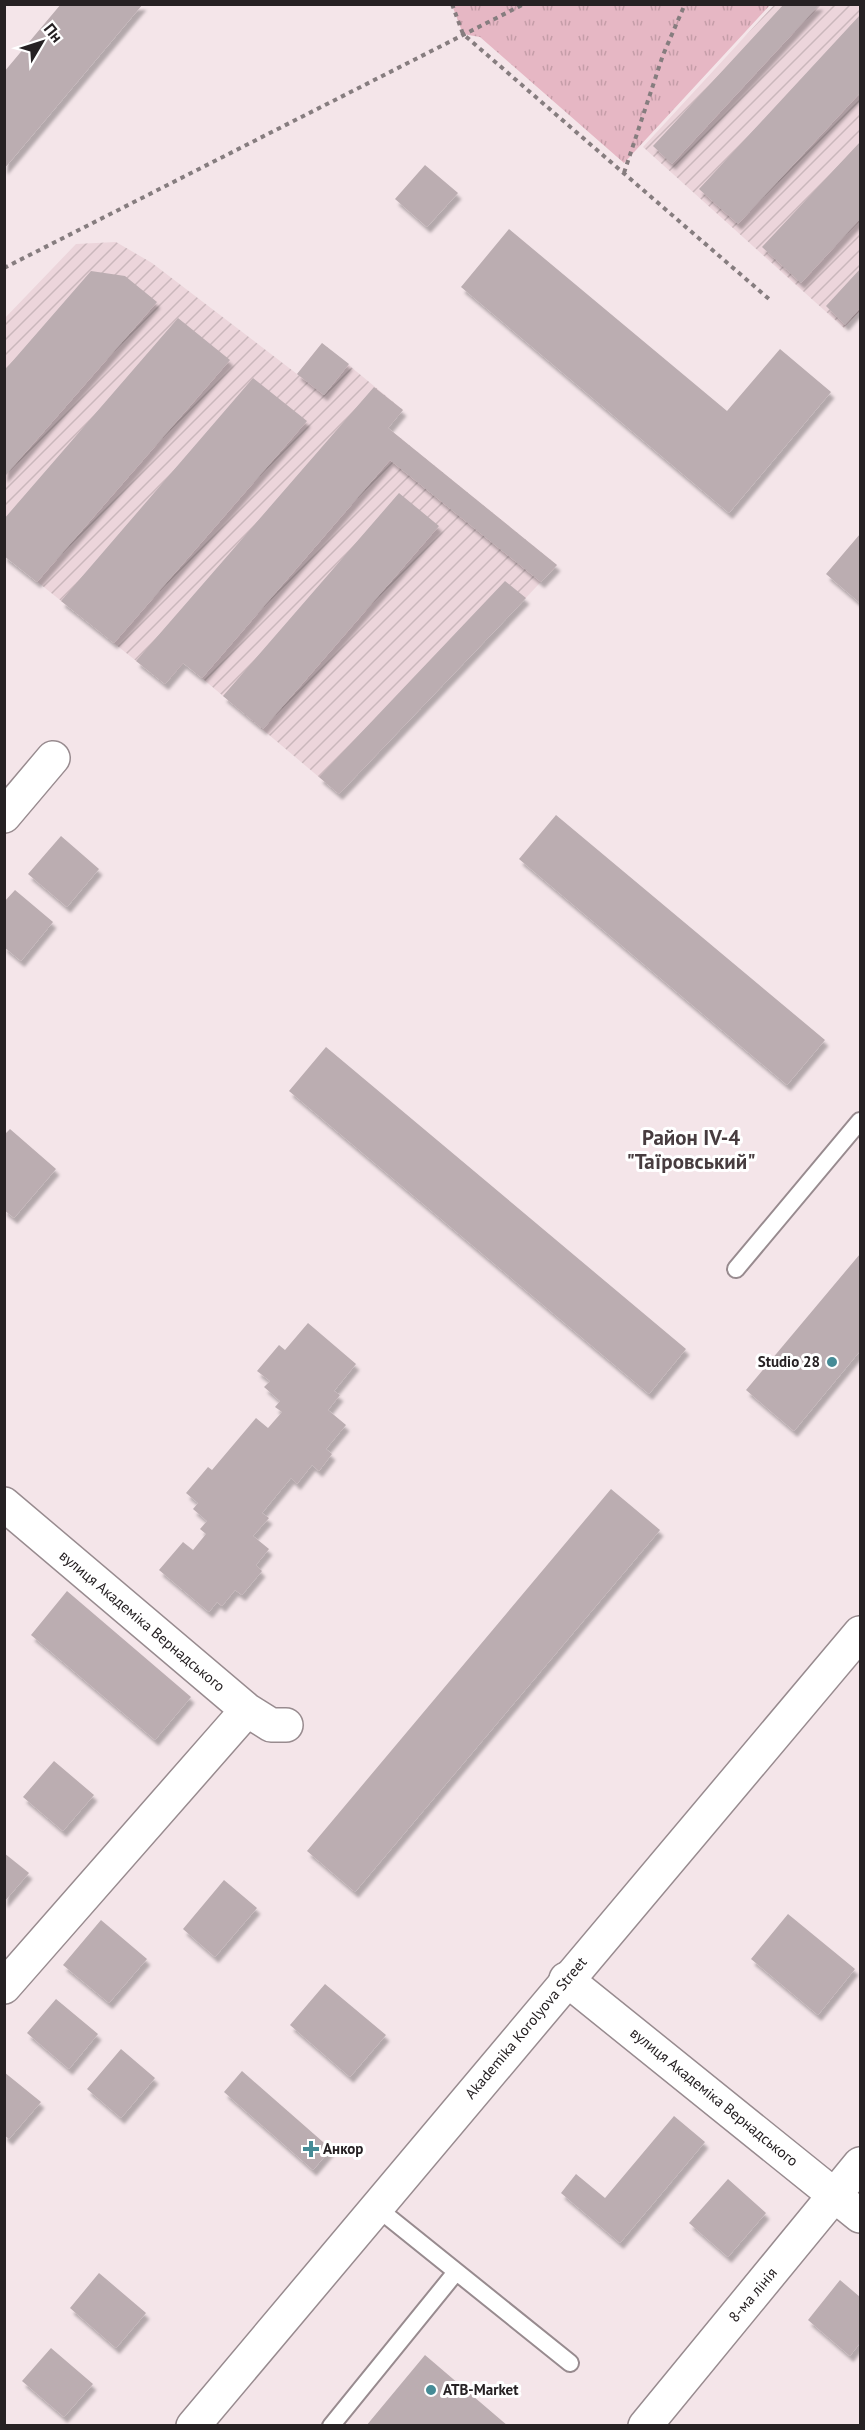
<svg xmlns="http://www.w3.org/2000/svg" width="865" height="2430" viewBox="0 0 865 2430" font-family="'PT Sans',sans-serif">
  <defs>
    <pattern id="industrial-furrows" width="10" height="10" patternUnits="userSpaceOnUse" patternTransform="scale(1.5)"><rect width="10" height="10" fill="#ecd5db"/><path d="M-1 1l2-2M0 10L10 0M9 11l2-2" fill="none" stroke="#cab7bc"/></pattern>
    <pattern id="grass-tufts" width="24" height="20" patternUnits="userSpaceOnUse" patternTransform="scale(1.5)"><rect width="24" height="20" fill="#e6b7c4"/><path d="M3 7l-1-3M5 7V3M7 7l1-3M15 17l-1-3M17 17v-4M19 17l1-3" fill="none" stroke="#c59da8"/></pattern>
    <filter id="shadow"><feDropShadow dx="3.5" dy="6" stdDeviation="1.5" flood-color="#0004"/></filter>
  </defs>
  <rect width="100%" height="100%" fill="#f4e5e9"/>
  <path fill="url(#industrial-furrows)" d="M774,5H860V311L844,328L643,147Z
    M116,242L152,263L297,374L322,343L403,410L388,428L557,565L339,794L184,663L165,684L5,556L4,319L76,244Z"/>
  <path fill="url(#grass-tufts)" d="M452,5V4L770,5L624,163L480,37L463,34Z"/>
  <path fill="#bbadb1" filter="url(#shadow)" d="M61,4H143L4,169V72Z
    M784,4H820L672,164L653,146Z
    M860,15V93L738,224L699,189Z
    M860,142V219L801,283L762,247Z
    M425,165L458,193L427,227L395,199Z
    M509,229L727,411L780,349L831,392L729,513L461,287Z
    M860,269V308L845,325L826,306Z
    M91,271L125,276L157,302L4,477V371Z
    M178,318L230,360L37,582L4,556V519Z
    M322,343L349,364L324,395L297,374Z
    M253,378L307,421L114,643L61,601Z
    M374,387L403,410L388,428L557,565L541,582L390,460L202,678L183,663L165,684L136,661Z
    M399,493L439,526L263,729L223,696Z
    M860,534V603L826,574Z
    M505,581L526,598L339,794L319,777Z
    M556,815L825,1040L787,1085L519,859Z
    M61,836L99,869L67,907L28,874Z
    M15,890L53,922L21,961L4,947V902Z
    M326,1047L686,1349L649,1394L289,1091Z
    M10,1129L56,1169L14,1218L4,1210V1135Z
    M860,1254V1351L794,1431L746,1390Z
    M308,1323L356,1364L334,1391L340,1395L328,1410L346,1425L326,1449L332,1454L319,1471L312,1465L297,1484L291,1478L262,1513L269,1518L253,1536L269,1549L256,1565L262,1571L242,1595L235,1590L222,1606L217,1602L209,1612L159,1570L183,1542L193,1550L206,1534L200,1529L207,1521L193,1509L198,1503L186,1493L208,1467L212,1470L256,1418L268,1428L282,1412L275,1407L280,1401L264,1387L270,1381L257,1371L279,1345L285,1350Z
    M611,1489L660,1530L355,1892L307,1851Z
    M67,1591L191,1697L155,1740L31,1635Z
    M54,1761L94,1795L63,1831L23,1797Z
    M4,1853L29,1873L4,1902Z
    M224,1880L257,1908L215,1957L183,1929Z
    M788,1914L855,1969L818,2015L751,1959Z
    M101,1920L147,1959L109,2003L63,1965Z
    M325,1984L386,2035L350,2077L290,2025Z
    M56,1999L98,2034L69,2069L27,2033Z
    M121,2049L155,2078L121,2118L87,2089Z
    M242,2071L331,2149L313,2170L224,2092Z
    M4,2072L41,2102L9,2139L4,2135Z
    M674,2116L705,2142L620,2243L561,2193L576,2174L605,2198Z
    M728,2179L766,2213L728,2257L689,2223Z
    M99,2273L146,2313L116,2348L70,2308Z
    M840,2280L860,2297V2343L850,2356L808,2320Z
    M51,2348L93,2384L64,2417L22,2381Z
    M425,2355L508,2426H366Z"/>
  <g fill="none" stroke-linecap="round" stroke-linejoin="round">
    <defs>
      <path id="lane" d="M736,1269L860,1121
        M376,2207L570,2363
        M331,2426L456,2272"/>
      <path id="street" d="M4,816L53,758
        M4,1504L247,1710L271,1725H286
        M566,1979L860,2216
        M4,1987L247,1710
        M645,2426L860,2164"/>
      <path id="secondary" d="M193,2426L860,1633"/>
    </defs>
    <use href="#lane" stroke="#988b8f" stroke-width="20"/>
    <use href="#street" stroke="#988b8f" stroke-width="36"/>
    <use href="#secondary" stroke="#988b8f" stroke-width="36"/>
    <path stroke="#867d7f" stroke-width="4" stroke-dasharray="4.5 4.5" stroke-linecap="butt" d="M452,4L463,34L769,299
      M624,173L663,55L685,4
      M4,268L524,4"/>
    <use href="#lane" stroke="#fff" stroke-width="16"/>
    <use href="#street" stroke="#fff" stroke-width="33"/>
    <use href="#secondary" stroke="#fff" stroke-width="33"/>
  </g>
  <g fill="#458b96" stroke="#fff" stroke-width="2">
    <circle cx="832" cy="1362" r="6"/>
    <path d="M308 2140h6v6h6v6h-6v6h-6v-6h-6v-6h6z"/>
    <circle cx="431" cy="2390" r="6"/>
  </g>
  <g text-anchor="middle" stroke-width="6" stroke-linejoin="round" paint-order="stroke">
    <g font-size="15" font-weight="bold" fill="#262123" stroke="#fff" text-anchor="start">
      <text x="820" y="1367" text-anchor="end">Studio 28</text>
      <text x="323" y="2154">Анкор</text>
      <text x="443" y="2395">ATB-Market</text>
    </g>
    <g font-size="15" fill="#262123" stroke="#fff">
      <text transform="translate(142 1621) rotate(40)" y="5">вулиця Академіка Вернадського</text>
      <text transform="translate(526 2028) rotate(-50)" y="5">Akademika Korolyova Street</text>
      <text transform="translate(714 2097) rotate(39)" y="5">вулиця Академіка Вернадського</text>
      <text transform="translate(753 2295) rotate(-50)" y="5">8-ма лінія</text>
    </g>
    <g font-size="21" font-weight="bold" fill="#473c3f" stroke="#fff">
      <text x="691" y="1145">Район IV-4<tspan x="691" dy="24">"Таїровський"</tspan></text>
    </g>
  </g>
  <rect width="865" height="2430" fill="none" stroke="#262123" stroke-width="12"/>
  <g transform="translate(42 42) rotate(51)" stroke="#ffffff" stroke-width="4.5" paint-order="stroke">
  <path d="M0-4.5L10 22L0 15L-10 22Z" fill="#262123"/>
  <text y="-9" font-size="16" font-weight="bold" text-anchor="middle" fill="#262123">Пн</text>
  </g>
</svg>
